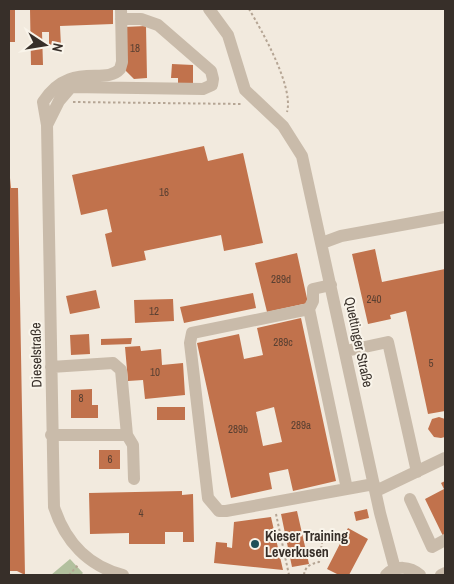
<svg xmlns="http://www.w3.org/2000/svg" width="454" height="584" viewBox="0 0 454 584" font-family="'Archivo Narrow',sans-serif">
  <rect width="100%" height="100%" fill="#f2eade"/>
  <path fill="#b2c09e" d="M70,559L83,573L81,575H51Z"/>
  <path fill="#c1724c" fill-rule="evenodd" d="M9,9H15V42H9Z
    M30,9H113V24L60,26L61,46H49V32H42L43,65H31Z
    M146,26L147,78L134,79L125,70L124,27Z
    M172,64L193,65V91H178V78H171Z
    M204,146L208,161L243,153L263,243L224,251L221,235L144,251L146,260L112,267L105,234L112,232L107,209L81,215L72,175Z
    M9,168L11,188H18L25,575L17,571H9Z
    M375,249L382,282L445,269V411L428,414L406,311L390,315L391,319L368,324L352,254Z
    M297,253L308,303L267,312L255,263Z
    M96,290L100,308L70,314L66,296Z
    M253,293L256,308L184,323L180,307Z
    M173,299L174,321L135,323L134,300Z
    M301,318L336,481L293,491L288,469L269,473L272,489L231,498L197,343L239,334L244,359L263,355L257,328ZM274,407L282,442L263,446L256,412Z
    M89,334L90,354L71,355L70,335Z
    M132,338L131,344L101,345V339Z
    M140,346L141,351L161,349L162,365L183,363L185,395L145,399L143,380L128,381L125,347Z
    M92,389V405H98V418H71V390Z
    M157,407H185V420H157Z
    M439,417L445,419V437L441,438L434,437L428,429L432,419Z
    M99,450H120V469H99Z
    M445,481V535L443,536L425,499L444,489L441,483Z
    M182,491V495L193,494L194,542H183V532H165V544H129V533L90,534L89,493Z
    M367,509L369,518L356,521L354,512Z
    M297,511L309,564L292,567L281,514Z
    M271,517L283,570L214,563L216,542L227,543V547L232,548L234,522Z
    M348,528L368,539L349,575H339L327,569Z"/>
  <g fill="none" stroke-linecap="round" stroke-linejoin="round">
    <path stroke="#b5a594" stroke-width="2" stroke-dasharray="2.5 2.5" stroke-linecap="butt" d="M249,9C262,31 294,87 287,112
      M73,102L241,104
      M276,514L289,575
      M69,575L79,564
      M304,575C305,566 311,564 319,562L322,543"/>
    <path stroke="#c9bbaa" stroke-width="12" d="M121,9L122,62L120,69C105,86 70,60 43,102L47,125L54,507C65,541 88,566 123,575
      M209,9L228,35L245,90L283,126L302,156L380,513L395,569
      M47,125L59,101L71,87L203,89L212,85L213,79L211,71L158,25L141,19H121
      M322,243L341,236L445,217
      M331,285L313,289V301L309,309L192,333L190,343L208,498L219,511H226L374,484
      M309,309L347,489
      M346,351L388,342L417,472
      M51,367L113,363L121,370L127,435
      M51,435H127L133,445L134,479
      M376,491L445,458
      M410,499L432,547L445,540
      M386,575C396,565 410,566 420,575
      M441,575L445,573"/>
  </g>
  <circle fill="#204f57" stroke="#f9f4ea" stroke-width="2" cx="255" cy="544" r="5"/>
  <g text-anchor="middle" stroke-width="4" stroke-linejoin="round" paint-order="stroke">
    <g font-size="11" fill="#5a4032">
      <text x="135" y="52">18</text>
      <text x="164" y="196">16</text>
      <text x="281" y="283">289d</text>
      <text x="374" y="303">240</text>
      <text x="154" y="315">12</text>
      <text x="283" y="346">289c</text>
      <text x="431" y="367">5</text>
      <text x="155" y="376">10</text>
      <text x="81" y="402">8</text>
      <text x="301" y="429">289a</text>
      <text x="238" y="433">289b</text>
      <text x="110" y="463">6</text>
      <text x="141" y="517">4</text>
    </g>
    <g font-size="14" fill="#372f29" stroke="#f9f4ea">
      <text transform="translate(359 342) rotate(78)" y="5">Quettinger Straße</text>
      <text transform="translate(36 355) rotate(-91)" y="5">Dieselstraße</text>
    </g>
    <g font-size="14" font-weight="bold" fill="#372f29" stroke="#f9f4ea" text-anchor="start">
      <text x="265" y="541">Kieser Training<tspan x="265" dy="16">Leverkusen</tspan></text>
    </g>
  </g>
  <rect width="454" height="584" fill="none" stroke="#372f29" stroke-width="20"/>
  <g transform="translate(45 45) rotate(102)" stroke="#f9f4ea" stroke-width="4" paint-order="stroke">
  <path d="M0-4L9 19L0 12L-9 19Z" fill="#372f29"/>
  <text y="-8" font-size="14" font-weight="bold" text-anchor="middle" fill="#372f29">N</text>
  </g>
</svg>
